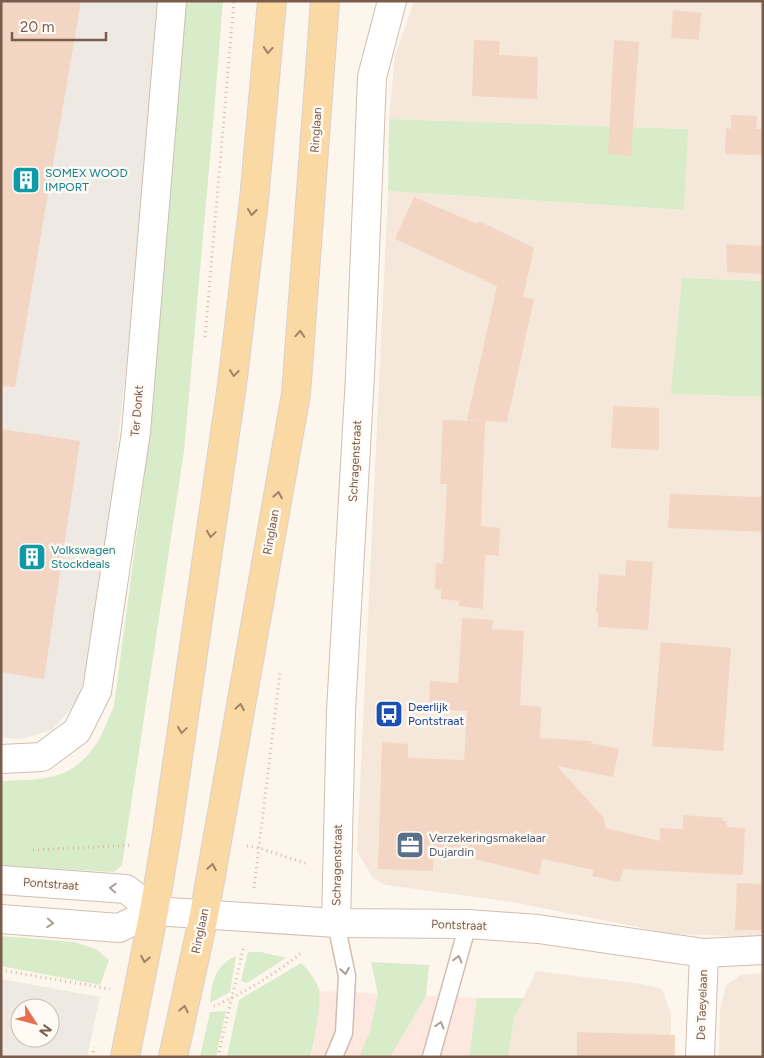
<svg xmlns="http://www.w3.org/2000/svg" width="764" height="1058" viewBox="0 0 764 1058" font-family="Figtree,sans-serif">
  <rect width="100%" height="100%" fill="#fdf6ec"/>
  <path fill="#f5e8da" d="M414,1H763V281L682,278L672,394L763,397V937L673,934L512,902L386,885L373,878L357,851L388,191L684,210L687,129L389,119L395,56Z
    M536,971L642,984L662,989L671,1014V1057H508L514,1018Z
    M763,973V1057H719L720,1010L726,985L741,975Z"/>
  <path fill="#fde8e0" d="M320,991L477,998L469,1057H310L314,1046Z"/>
  <path fill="#efe9e4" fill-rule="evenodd" d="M1,1H160L128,351L105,562L80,699L52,730L22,739L1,738Z
    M1,979L100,997L87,1057H1ZM20,1008H50V1038H20Z"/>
  <path fill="#d8ecc9" d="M186,1H223L214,113L184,451L122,865L114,872L1,866V781C42,779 71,782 96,744C104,733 108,718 114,706L148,449Z
    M389,119L688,129L684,210L388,191Z
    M682,278L763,281V397L671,394Z
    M1,936L74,942L96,949L109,960L100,985L1,966Z
    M248,952H261L286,958L247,983L241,981Z
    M236,956L230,992L210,1003C211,983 216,964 236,956Z
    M371,962L429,965L426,996L390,1057H359L370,1031L378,994Z
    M301,963C309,971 315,979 319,989C322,999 314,1046 310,1057H227L239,1000Z
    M477,998H524L514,1018L508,1057H469Z
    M226,1011L216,1057H200L210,1012Z"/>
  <path fill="#f3d5c3" d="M1,1H81L15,387L1,386Z
    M673,10L701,13L699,40L671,38Z
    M474,40L500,41L499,55L538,57L537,99L472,96Z
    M614,40L639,42L631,156L608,154Z
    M731,115L757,116L756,129H763V155L725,154L726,128L731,129Z
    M414,197L477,224L479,221L534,248L523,297L534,299L507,422L467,420L497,286L395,239Z
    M726,244L763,246V274L727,272Z
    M613,406L659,408V450L611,448Z
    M443,420L485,421L481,526L500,528L499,556L485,555L483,609L459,606V601L441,599V590L435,589L436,563L443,564L447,484H440Z
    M1,429L80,441L44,679L1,672Z
    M670,494L763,497V532L668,528Z
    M626,560L653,562L648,630L598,627V613H596L599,574L625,576Z
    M462,618L493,620L492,629L524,631L520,705L541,707L540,738L592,741L591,743L619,749L613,777L557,766L604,818L605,828L660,841V828L683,829V815L723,818V821H727L726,827L745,828L743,875L623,869L620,882L592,876L594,870L542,859L539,875L434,849L433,871L378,869L382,742L408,744V758L464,760L467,711L429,709L430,681L458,683Z
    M661,642L731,648L723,751L652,746Z
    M737,883L763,884V930H735Z
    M577,1032L675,1035V1057H577Z"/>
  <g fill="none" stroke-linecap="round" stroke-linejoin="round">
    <defs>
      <path id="lane" d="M334,1057L344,1033L347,976L336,923
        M431,1057L468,924"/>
      <path id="street" d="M1,759L42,757L77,731L97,691L136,432L172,1
        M1,880L126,889L154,911
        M1,919L119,928L154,911L336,923L468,924L538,929L704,953L763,950
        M336,923L341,711L360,376L372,77L392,1
        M700,1057L704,953"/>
      <path id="primary" d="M125,1057L154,911L167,833L232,385L254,200L272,1
        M173,1057L204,915L296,394L325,1"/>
    </defs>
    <use href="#lane" stroke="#d1beb0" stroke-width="19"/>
    <use href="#street" stroke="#d1beb0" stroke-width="30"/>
    <use href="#primary" stroke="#dad1cd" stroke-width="30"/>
    <path stroke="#d9b8a5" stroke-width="3" stroke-dasharray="1 4" stroke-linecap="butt" d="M205,337L234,1
      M247,846L259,848L308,864
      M33,850L132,845
      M254,888L280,673
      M1,970L110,989
      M214,1006C240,996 281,970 302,952
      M92,1057L94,1047
      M218,1057L244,945"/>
    <use href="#lane" stroke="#fff" stroke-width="16"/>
    <use href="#street" stroke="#fff" stroke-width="28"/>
    <use href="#primary" stroke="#fbd9a5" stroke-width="28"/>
  </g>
  <defs><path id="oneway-chevron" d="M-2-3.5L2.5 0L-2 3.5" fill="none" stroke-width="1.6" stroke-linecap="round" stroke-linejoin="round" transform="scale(1.25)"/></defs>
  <g stroke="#a18267">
    <use href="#oneway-chevron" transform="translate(268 50) rotate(95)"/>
    <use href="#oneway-chevron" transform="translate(252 212) rotate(97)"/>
    <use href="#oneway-chevron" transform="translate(300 334) rotate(-86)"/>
    <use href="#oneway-chevron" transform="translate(234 373) rotate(97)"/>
    <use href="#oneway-chevron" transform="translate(278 495) rotate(-80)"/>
    <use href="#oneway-chevron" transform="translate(211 534) rotate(98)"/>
    <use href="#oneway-chevron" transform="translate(240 707) rotate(-80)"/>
    <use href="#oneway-chevron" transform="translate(182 730) rotate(98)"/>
    <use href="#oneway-chevron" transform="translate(212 867) rotate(-80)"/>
    <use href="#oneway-chevron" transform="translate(145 959) rotate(101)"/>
    <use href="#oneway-chevron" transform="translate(184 1009) rotate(-78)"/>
  </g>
  <g stroke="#af9d94">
    <use href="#oneway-chevron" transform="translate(113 888) rotate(-176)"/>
    <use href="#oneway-chevron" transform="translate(50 923) rotate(4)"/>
    <use href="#oneway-chevron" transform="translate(458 959) rotate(-75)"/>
    <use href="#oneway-chevron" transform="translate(345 971) rotate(81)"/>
    <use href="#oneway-chevron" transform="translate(440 1025) rotate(-74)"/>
  </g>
  <defs>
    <symbol id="building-square" viewBox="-11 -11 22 22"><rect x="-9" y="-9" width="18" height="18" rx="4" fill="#0f9aa8" stroke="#fffaf3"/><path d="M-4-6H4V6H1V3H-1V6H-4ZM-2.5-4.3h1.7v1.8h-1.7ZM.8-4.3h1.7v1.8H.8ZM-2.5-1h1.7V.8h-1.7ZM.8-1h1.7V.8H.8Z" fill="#fff"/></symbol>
    <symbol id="bus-square" viewBox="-11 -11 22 22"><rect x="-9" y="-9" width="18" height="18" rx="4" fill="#1a4fb4" stroke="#fffaf3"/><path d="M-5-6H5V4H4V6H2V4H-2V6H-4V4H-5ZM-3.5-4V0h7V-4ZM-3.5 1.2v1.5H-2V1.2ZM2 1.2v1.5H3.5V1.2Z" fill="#fff"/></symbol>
    <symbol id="office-square" viewBox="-11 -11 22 22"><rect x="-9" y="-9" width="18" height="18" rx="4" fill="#5c6f8a" stroke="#fffaf3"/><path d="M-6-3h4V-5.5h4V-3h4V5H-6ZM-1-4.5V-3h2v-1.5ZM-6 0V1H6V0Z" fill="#fff"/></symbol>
  </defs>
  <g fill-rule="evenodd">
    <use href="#building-square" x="10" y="164" width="32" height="32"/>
    <use href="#building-square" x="16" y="541" width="32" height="32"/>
    <use href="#bus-square" x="373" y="698" width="32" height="32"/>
    <use href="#office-square" x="394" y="829" width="32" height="32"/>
  </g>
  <g text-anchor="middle" stroke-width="5" stroke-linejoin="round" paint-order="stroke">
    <g font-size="12" fill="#7a5c4d" stroke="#fffaf3">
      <text transform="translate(316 130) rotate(-86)" y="4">Ringlaan</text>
      <text transform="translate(137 411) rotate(-85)" y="4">Ter Donkt</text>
      <text transform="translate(355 461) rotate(-87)" y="4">Schragenstraat</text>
      <text transform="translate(271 532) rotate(-80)" y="4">Ringlaan</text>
      <text transform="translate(337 865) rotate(-89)" y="4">Schragenstraat</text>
      <text transform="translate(51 884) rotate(4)" y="4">Pontstraat</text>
      <text transform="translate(459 925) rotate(2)" y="4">Pontstraat</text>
      <text transform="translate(200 931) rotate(-78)" y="4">Ringlaan</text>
      <text transform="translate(702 1005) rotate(-88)" y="4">De Taeyelaan</text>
    </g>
    <g font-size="12" fill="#0d838f" stroke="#fffaf3" text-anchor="start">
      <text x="45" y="177">SOMEX WOOD<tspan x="45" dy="14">IMPORT</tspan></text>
      <text x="51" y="554">Volkswagen<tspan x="51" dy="14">Stockdeals</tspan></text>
    </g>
    <g font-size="12" fill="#164399" stroke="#fffaf3" text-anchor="start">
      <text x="408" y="711">Deerlijk<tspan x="408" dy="14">Pontstraat</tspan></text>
    </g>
    <g font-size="12" fill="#4e5e75" stroke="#fffaf3" text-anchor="start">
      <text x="429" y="842">Verzekeringsmakelaar<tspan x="429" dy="14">Dujardin</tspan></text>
    </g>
  </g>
  <rect width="764" height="1058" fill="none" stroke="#7a5c4d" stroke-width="5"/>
  <g transform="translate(35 1023) rotate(126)"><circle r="24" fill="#fffaf3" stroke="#cabbb1"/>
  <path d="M0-4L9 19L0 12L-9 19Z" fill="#e76f51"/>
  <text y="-8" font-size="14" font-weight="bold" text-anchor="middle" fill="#7a5c4d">N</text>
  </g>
  <path d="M12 32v8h94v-8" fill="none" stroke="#7a5c4d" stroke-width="2.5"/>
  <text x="20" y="32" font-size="15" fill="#7a5c4d" stroke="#fffaf3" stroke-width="4" paint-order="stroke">20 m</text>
</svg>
